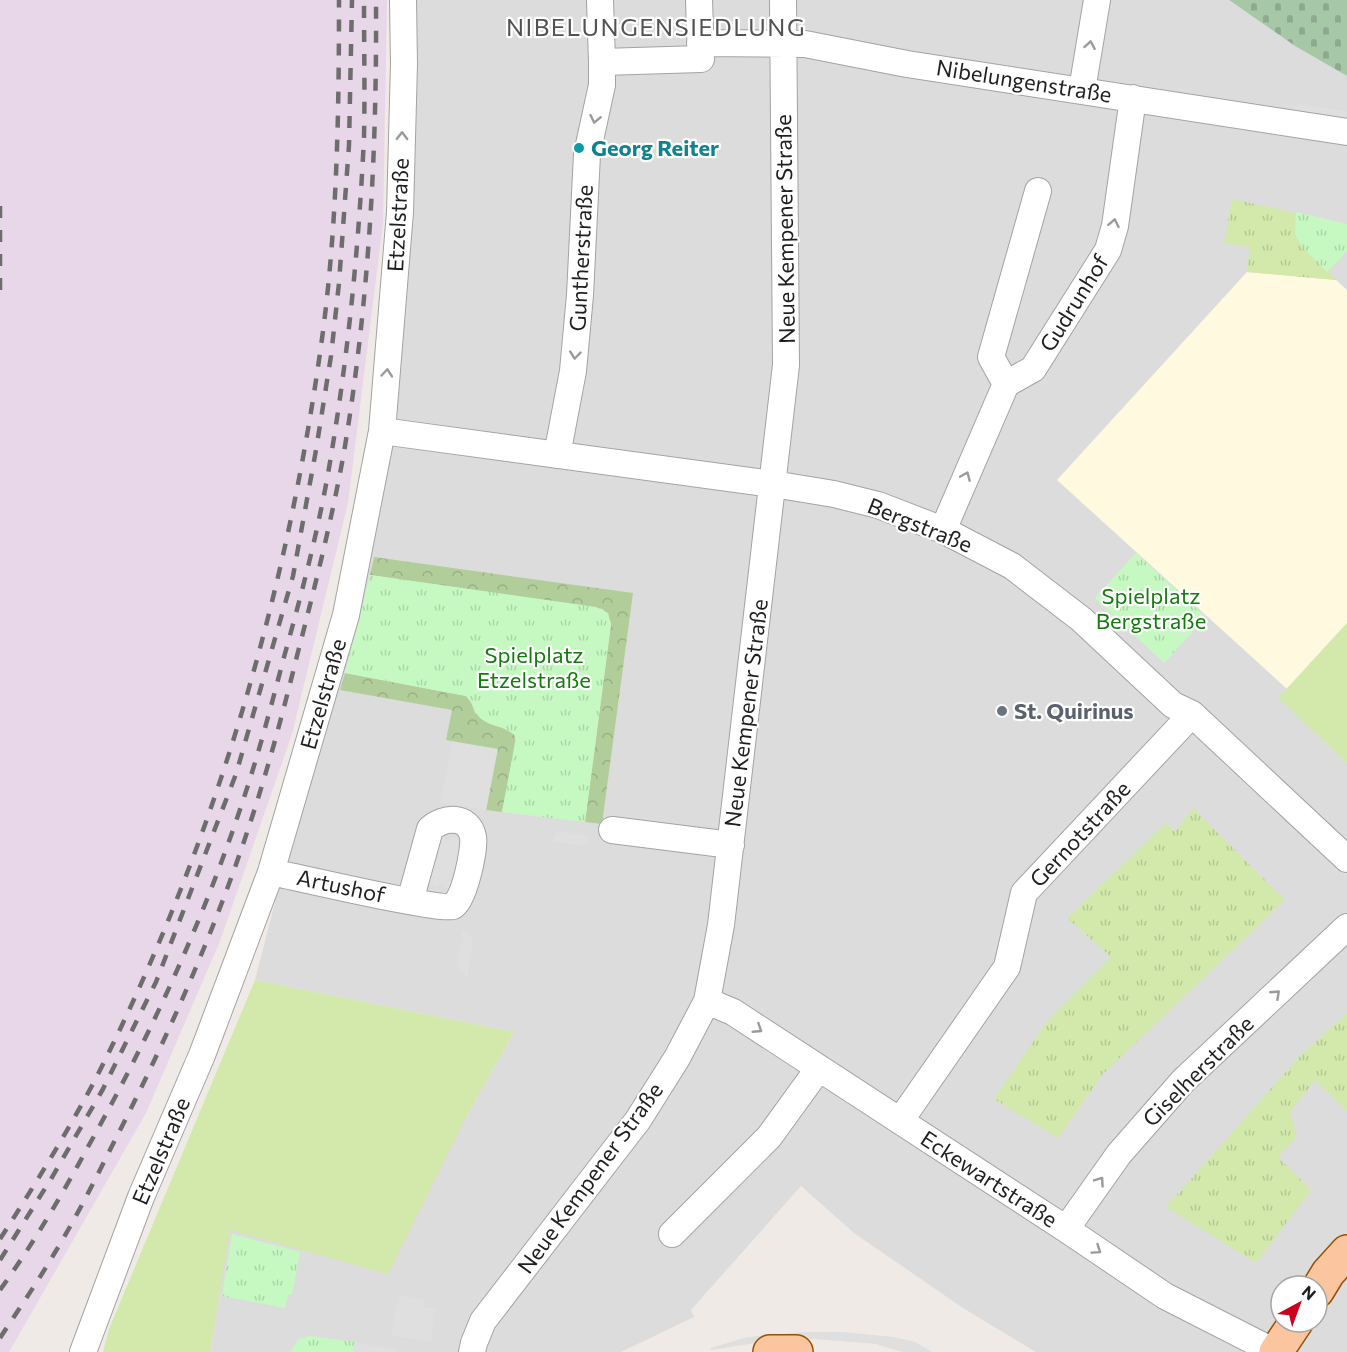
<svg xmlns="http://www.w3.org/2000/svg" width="1347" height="1352" viewBox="0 0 1347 1352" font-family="Commissioner,sans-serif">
  <defs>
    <pattern id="grass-tufts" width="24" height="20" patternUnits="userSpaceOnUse" patternTransform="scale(1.5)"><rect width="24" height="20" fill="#d2e9ab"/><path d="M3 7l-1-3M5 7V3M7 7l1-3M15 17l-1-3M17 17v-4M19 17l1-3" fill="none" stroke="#b4c793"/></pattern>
    <pattern id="forest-crowns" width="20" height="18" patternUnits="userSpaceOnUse" patternTransform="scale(1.5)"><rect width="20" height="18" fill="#b1ce9a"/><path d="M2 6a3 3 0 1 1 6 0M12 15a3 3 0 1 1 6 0" fill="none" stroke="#98b084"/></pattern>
    <pattern id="cemetery-stones" width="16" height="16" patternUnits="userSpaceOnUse" patternTransform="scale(1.5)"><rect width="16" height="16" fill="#a6c8a7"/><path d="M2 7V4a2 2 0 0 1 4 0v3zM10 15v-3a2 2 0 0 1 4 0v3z" fill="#8eab8f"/></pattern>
    <pattern id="park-tufts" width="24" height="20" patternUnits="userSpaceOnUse" patternTransform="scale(1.5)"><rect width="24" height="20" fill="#c6f9c2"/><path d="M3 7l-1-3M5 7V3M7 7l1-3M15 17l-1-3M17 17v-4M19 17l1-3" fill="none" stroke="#aad5a6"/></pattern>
  </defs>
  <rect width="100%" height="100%" fill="#efeae5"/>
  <path fill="#dddcdc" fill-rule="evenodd" d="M414,0H1229L1295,46L1347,76V623L1279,698L1347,763V1352H1249L1245,1350L1243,1352H1036L963,1308L854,1233L801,1186L691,1310L694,1317L621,1352H210L229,1230L465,1119L514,1032L255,980L329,693L388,452ZM1281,1286H1317V1322H1281Z"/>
  <path fill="#fffadf" d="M1247,272L1336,280L1347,290V623L1287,689L1057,480Z"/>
  <path fill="#e8d7e8" d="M0,0H387L383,223L348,503L292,734L220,941L146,1113L9,1352H0Z"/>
  <path fill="url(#grass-tufts)" d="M1232,199L1347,224V251L1328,272L1336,280L1247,272L1250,247L1224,243Z
    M1193,808L1285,900L1102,1075L1058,1138L994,1099L1046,1023L1111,957L1067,918L1166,823L1175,832Z
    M1347,1013V1111L1315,1080L1290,1112L1297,1136L1278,1157L1311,1190L1256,1263L1166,1207L1300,1056Z"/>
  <path fill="url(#forest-crowns)" d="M374,557L633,593L602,824L585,822L611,624L603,609L370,575Z
    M345,673L466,696L471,702L475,713L514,734L516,742L502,812L486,810L498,749L446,740L452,710L340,690Z"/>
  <path fill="url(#cemetery-stones)" d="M1229,0H1347V76L1295,46Z"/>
  <path fill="url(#park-tufts)" d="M1296,212L1347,224V251L1327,272L1303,248L1295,234Z
    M1136,553L1206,617L1164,663L1095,598Z
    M370,575L596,607L608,613L611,624L585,822L502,812L516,737C508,727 497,728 486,722C474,716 475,705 466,696L345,673Z
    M232,1234L300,1252L292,1295H288L285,1308L222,1296Z
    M310,1336L355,1342L353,1352H290L298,1340Z"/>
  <path fill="#d2e9ab" d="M1347,623V763L1278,698Z
    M255,980L514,1032L465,1119L388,1274L230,1230L210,1352H103L109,1329Z"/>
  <path fill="#dfdfdf" d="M1298,104L1347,112V124L1287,114Z
    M452,742L497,749L486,810L440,803Z
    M557,831L589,835L587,846L552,841Z
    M439,833L448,841L453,836L464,844L450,891L442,883L437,887L430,882H426Z
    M463,930L473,939L467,977L456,966Z
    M398,1295L425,1300L424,1307L436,1309L431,1342L391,1335Z
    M802,1332H842L894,1337L915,1342L932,1352H902L876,1344L814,1339L768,1341L711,1350L710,1348L748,1337Z
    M355,1342L398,1349L397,1352H353Z"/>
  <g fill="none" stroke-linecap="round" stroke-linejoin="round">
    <defs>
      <path id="minor" d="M600,0L602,62L701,59L699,0
        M700,43L805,44L907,64L1347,132
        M1082,90L1097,0
        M1006,384L991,357L1038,191
        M382,431L773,484L834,494L878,505L943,530L1012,566L1081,619L1173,705L1192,714L1347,859
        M557,455L573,371L580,295L587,154L602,85V62
        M943,530L1006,384L1033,369L1108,250L1115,226L1133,98
        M612,830L731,845
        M271,872C296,877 440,911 453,906C464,901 475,849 473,837C469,815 444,816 430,829L410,901
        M707,1001L733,1012L1066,1229L1165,1296L1275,1352
        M900,1121L1007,967L1024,893L1192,714
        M1066,1229L1119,1154L1183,1081L1347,927
        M672,1234L769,1137L819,1068
        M83,1352L141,1197L202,1055L271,872L346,615L382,431L400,212L404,64L403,0
        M472,1352L474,1343L483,1321L638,1120L677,1058L707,1001L721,925L786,365L783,0"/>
      <path id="major" d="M1317,1291L1328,1273L1347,1252
        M770,1352H796
        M1276,1352L1296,1322"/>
    </defs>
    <use href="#minor" stroke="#a3a3a3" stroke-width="28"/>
    <use href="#major" stroke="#975102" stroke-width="36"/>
    <use href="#minor" stroke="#fff" stroke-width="26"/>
    <use href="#major" stroke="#fbc69f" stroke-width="33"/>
    <path stroke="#6d6d6d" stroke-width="4.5" stroke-dasharray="12 12" stroke-linecap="butt" d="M0,206V290
      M0,1239C33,1188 65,1136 94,1082C211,853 284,607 320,353C337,236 339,118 339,0
      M0,1260L51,1179L103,1089L156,982L236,774L293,576L316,450L331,356L339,283L349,145L352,0
      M0,1290C33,1244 62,1195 89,1145C154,1029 209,908 249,782C262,741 273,699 284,657C303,589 321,520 332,450C349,347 359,242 364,137C365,91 364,46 364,0
      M0,1338C18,1310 37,1283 54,1254C76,1218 95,1180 114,1142C173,1027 226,906 263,782C276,739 287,696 298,652C315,586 332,519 344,452C369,303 377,151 376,0"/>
  </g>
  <defs><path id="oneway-chevron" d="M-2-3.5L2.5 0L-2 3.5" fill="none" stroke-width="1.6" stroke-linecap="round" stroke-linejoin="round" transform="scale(1.5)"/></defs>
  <g stroke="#9a9a9a">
    <use href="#oneway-chevron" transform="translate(1090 45) rotate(-80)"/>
    <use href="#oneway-chevron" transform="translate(595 119) rotate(102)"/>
    <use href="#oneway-chevron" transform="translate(402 136) rotate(-89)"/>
    <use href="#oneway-chevron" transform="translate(1114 223) rotate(-79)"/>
    <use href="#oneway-chevron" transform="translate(575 355) rotate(96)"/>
    <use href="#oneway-chevron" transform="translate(387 373) rotate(-85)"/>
    <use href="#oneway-chevron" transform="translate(966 476) rotate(-67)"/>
    <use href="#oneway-chevron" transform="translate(1276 994) rotate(-43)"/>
    <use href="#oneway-chevron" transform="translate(758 1029) rotate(33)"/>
    <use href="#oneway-chevron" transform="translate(1100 1181) rotate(-55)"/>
    <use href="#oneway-chevron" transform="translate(1097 1250) rotate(34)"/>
  </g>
  <circle fill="#0f9aa8" stroke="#fff" stroke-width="2" cx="579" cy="148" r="6"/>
  <circle fill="#6b7280" stroke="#fff" stroke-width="2" cx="1002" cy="711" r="6"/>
  <g text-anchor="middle" stroke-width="4.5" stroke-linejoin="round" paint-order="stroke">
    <g font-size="22" fill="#1f1f1f" stroke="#fff">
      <text transform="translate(1024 81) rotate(9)" y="8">Nibelungenstraße</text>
      <text transform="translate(398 215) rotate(-87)" y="8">Etzelstraße</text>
      <text transform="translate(785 229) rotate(-91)" y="8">Neue Kempener Straße</text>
      <text transform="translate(581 258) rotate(-87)" y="8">Guntherstraße</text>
      <text transform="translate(1074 303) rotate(-58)" y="8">Gudrunhof</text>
      <text transform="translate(920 525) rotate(22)" y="8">Bergstraße</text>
      <text transform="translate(323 694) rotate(-74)" y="8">Etzelstraße</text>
      <text transform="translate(746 713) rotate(-83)" y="8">Neue Kempener Straße</text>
      <text transform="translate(1080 834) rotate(-47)" y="8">Gernotstraße</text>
      <text transform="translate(341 886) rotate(12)" y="8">Artushof</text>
      <text transform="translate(1198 1071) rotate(-45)" y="8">Giselherstraße</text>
      <text transform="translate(161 1151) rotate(-67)" y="8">Etzelstraße</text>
      <text transform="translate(590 1178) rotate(-54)" y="8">Neue Kempener Straße</text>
      <text transform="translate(989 1179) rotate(33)" y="8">Eckewartstraße</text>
    </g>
    <g font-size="22" font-weight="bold" fill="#0d838f" stroke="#fff" text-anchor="start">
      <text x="591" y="156">Georg Reiter</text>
    </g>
    <g font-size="22" fill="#137c0d" stroke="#fff">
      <text x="1151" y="604">Spielplatz<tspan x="1151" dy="25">Bergstraße</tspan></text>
      <text x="534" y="663">Spielplatz<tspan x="534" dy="25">Etzelstraße</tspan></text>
    </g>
    <g font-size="22" font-weight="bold" fill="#5b616d" stroke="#fff" text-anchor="start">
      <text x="1014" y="719">St. Quirinus</text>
    </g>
    <g font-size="24" letter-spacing="1.5" fill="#525252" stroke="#fff">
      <text x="656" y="36">NIBELUNGENSIEDLUNG</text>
    </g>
  </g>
  <g transform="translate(1299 1304) rotate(41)"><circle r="28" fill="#ffffff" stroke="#a5a5a5" stroke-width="1.5"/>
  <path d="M0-4.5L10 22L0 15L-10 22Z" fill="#cb021e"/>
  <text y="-9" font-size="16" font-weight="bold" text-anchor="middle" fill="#1f1f1f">N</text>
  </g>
</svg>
